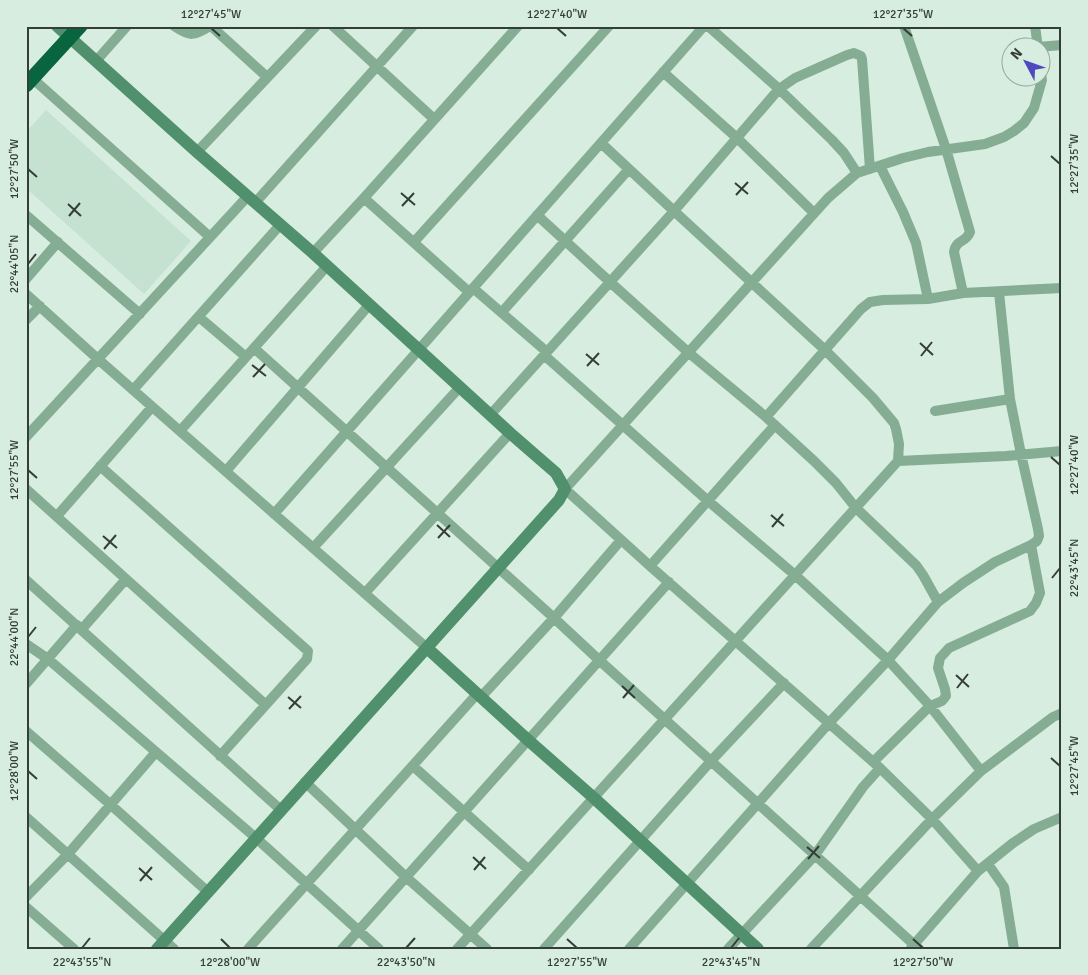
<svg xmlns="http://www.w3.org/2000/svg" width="1088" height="975" viewBox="0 0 1088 975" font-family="Signika,sans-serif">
  <rect width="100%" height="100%" fill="#d7eddf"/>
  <path fill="#c5e2d0" d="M46,110L191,241L144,294L26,188V132Z"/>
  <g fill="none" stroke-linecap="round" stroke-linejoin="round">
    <path stroke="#84ad94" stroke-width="10" d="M174,26C190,37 194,36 210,26
      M211,26L267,77
      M333,26L434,119
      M708,26L779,89L832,140L844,153L857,173
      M904,26L946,149L970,232C966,243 956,239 954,252L963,293
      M1035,26L1038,48
      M1038,47L1062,45
      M96,61L127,26
      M663,72L737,138L814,213
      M32,78L210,237
      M197,152L316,26
      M880,166L903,212L916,243L928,299
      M364,198L469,292
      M255,203L413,26
      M26,215L140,314
      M537,215L610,282L689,353L766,417L814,461L836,483L856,508L916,565L923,575L938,602
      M414,242L609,26
      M313,253L364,198L518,26
      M26,279L58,242
      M473,288L547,352
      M26,294L99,360L427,648
      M502,312L629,169
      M199,317L246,357
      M26,320L40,306
      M254,348L554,618L599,660L919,949
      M544,355L707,500L795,575L888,660L930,706L981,771
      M133,390L280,225
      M935,411L1010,399
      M491,414L674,211L779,89L795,78L847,55L854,53L861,56L862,59L870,169
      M766,417L861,309L870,302L883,300L928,299L963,293L1062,288
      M180,431L327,266
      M26,437L248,196
      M898,461L1006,456L1062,451
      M100,466L308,651L307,659L220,756
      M226,471L369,305
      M26,489L266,705
      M274,514L704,26
      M57,516L152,407
      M313,548L460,387
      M650,566L775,425
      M26,580L281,810
      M365,593L510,433
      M82,629L126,579
      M26,644L48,659L256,838L379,949
      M26,684L77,625
      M481,697L554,618L621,540
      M26,731L111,805L208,892
      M873,762L930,706L942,701L946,696L945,689L938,668L940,658L949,648L1030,611L1036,603L1040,593L1031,545
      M413,766L529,870
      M305,782L406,877L487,949
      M26,817L174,949
      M988,864L1004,887L1014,949
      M978,871L932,819L880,768L650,566L565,489L828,198L857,173L903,158L928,152L985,144L1004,137L1014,131L1024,123L1034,108L1042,80L1040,69
      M26,897L68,854L156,752
      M26,907L74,949
      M911,948L978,871L1013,843L1034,829L1062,817
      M248,949L477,694
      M342,949L669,582
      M457,949L795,575L898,461L899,444L896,429L894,423L873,398L825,350L674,211L601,143
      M544,949L711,761L784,683
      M629,949L829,723L888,660L938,602L963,583L995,562L1031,545L1037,541L1039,536L1038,529L1021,454L1010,399L999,292
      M728,949L815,855L863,787L880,768
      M811,949L932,819L981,771L1053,717L1062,713"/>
    <path stroke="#50906c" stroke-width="12" d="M57,26L197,152L313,253L510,433L556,473L565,489L559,500L157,949
      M427,648L528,740L594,798L758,949"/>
    <path stroke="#08653d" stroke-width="15" d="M26,85L80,26"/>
  </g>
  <path fill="none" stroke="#343d37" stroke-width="2" d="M211,28L220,36M557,28L566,36M903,28L912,36M1051,156L1060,164M28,169L37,177M735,183L748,194M401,193L415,205M736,195L748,182M68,204L81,216M402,206L414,193M69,216L80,203M28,264L36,254M920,343L933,355M586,354L599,365M921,356L932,342M252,365L266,376M587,366L599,353M253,377L265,364M1051,457L1060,465M28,470L37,478M771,515L784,526M437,525L450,537M772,527L783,514M103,536L117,548M438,538L450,525M104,549L116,535M1052,578L1060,568M28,637L36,627M956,675L969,687M622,686L635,698M957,688L968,674M288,697L301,708M623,698L634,685M289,709L301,696M1051,758L1060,766M28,771L37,779M807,847L820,858M473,857L486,869M808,859L819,846M139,868L152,880M474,870L485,857M140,881L152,867M221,939L230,948M567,939L577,948M913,939L923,948M82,948L90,938M406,948L415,938M731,948L739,938"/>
  <rect width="1088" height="975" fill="none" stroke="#d7eddf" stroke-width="55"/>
  <g transform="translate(1026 62) rotate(311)"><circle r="24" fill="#d7eddf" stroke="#96a79c"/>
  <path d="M0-4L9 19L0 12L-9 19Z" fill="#4f49c0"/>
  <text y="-8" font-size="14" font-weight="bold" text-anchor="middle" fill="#343d37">N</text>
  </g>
  <rect x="28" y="28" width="1032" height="920" fill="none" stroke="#343d37" stroke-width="2"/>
  <g font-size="12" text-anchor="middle" fill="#343d37">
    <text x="211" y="18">12°27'45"W</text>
    <text x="557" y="18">12°27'40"W</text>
    <text x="903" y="18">12°27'35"W</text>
    <text transform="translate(1074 164) rotate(-90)" y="4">12°27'35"W</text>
    <text transform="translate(14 169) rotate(-90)" y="4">12°27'50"W</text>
    <text transform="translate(14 264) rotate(-90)" y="4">22°44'05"N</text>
    <text transform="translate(1074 465) rotate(-90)" y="4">12°27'40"W</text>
    <text transform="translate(14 470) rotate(-90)" y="4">12°27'55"W</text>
    <text transform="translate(1074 568) rotate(-90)" y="4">22°43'45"N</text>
    <text transform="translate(14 637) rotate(-90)" y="4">22°44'00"N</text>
    <text transform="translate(1074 766) rotate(-90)" y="4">12°27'45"W</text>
    <text transform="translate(14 771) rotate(-90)" y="4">12°28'00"W</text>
    <text x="82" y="966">22°43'55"N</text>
    <text x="230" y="966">12°28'00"W</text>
    <text x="406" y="966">22°43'50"N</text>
    <text x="577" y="966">12°27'55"W</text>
    <text x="731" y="966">22°43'45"N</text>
    <text x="923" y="966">12°27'50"W</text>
  </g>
</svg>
